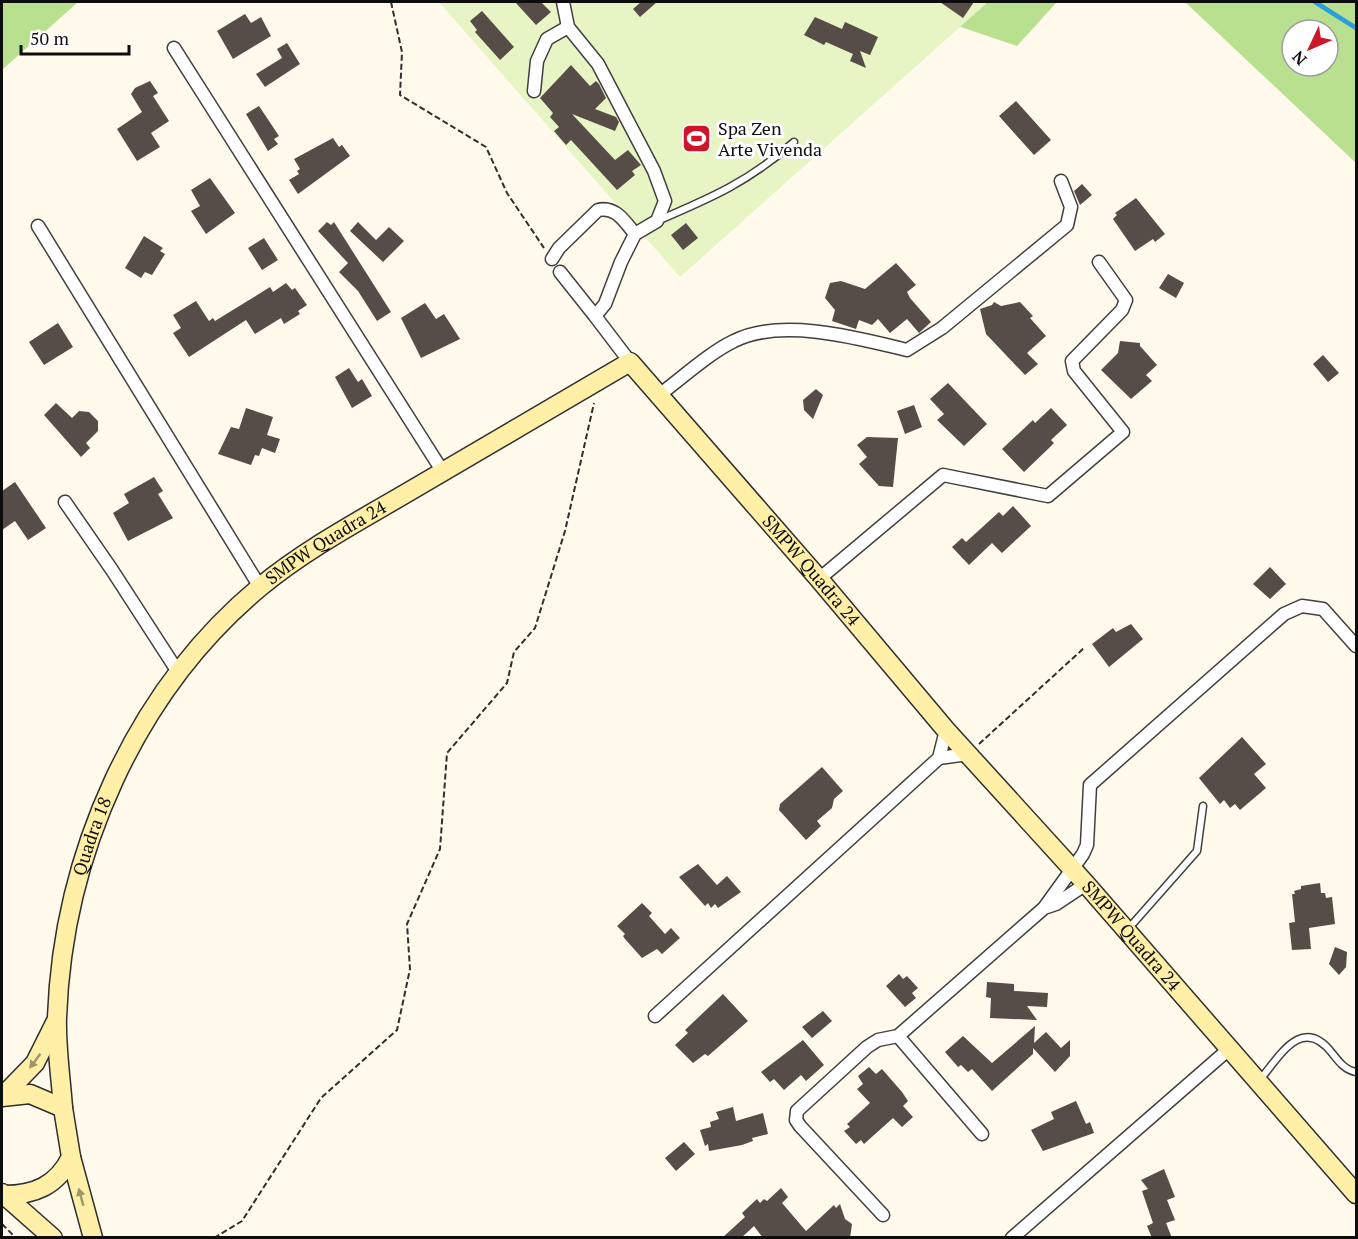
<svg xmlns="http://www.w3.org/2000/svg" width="1358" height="1239" viewBox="0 0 1358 1239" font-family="'PT Serif',serif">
  <rect width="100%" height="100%" fill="#fffaec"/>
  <path fill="#b9e08f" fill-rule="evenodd" d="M2,2H78L2,70Z
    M887,2H1057L1017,46Z
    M1185,2H1356V163ZM1292,30H1328V66H1292Z"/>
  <path fill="#e7f4c4" d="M439,2H988L680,277Z"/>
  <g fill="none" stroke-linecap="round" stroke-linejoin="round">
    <path stroke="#29a0dc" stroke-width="4.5" d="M1315,2L1356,28"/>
  </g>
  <path fill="#564c48" d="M515,2H541L551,12L536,25Z
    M641,2H657L640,17L633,9Z
    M940,2H974L963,18Z
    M482,11L514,47L500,60L475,32L477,30L470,21Z
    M245,14L251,23L261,17L271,36L233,59L217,31Z
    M815,17L842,29L845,22L878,37L870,55L860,51L866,68L850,61L853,54L826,42L824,45L804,35Z
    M287,43L300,64L265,87L256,74L282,58L277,49Z
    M571,65L590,86L596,81L599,84L606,98L595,109L616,117L619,122L615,131L572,114L615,160L628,150L641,165L632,171L635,175L617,190L571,140L566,145L554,131L559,127L550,117L553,113L540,98Z
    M150,81L158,93L153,96L169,121L151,133L160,147L137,161L117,129L142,112L131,94L135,88Z
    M1016,101L1051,140L1034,155L999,116Z
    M259,106L279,136L274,139L278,144L268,151L246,114Z
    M333,138L339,147L342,145L350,156L298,194L289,180L299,174L297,171L300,169L294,159Z
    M210,178L235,213L206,234L191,211L200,206L191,190Z
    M1082,184L1092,195L1080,205L1074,191Z
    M1136,198L1165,234L1155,242L1153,239L1135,251L1113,219L1117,215L1115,213Z
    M327,222L331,225L334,222L391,312L377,321L358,291L339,272L348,263L318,231Z
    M358,222L376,240L389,227L404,241L383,262L350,231Z
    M686,223L698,238L683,250L671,235Z
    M144,236L163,248L160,251L165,254L152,275L145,272L141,278L125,268Z
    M264,238L278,260L262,270L248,248Z
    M896,263L916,285L907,292L910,298L931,322L919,333L907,319L890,333L878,319L872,325L859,320L856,329L832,321L835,310L825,298L830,283L841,281L865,289Z
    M1168,274L1184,283L1176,298L1159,288Z
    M286,283L292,290L295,288L307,305L298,311L300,314L284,324L281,318L255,334L246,320L189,357L173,333L181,328L173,315L196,301L209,321L213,318L215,321L270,287L273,292Z
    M994,302L1001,306L1020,302L1033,316L1030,318L1046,336L1027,353L1038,364L1025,375L986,334L980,309L992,305Z
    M425,303L436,319L444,314L460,339L421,358L401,318Z
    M58,323L73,347L44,365L29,342Z
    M1120,341L1140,343V346L1157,365L1146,375L1152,381L1131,399L1101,370L1118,353Z
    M1323,355L1339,373L1328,382L1313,364Z
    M349,368L358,382L362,379L372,396L352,408L335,377Z
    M948,383L987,424L964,446L937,420L944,414L930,399Z
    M816,389L823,395L813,419L804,410L803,400Z
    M56,403L72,418L79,411L89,412L98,421V431L86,443L90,448L81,457L44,415Z
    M914,405L922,427L905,434L897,411Z
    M246,408L273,417L267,435L280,439L275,453L262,448L259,456L255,455L251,465L218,454L231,427L239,429Z
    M1051,408L1067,425L1051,440L1054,443L1048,449L1024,472L1002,449L1033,420L1035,423Z
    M867,437L898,438L893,487L879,486L859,464L867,457L857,445Z
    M154,477L163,491L158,494L173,518L128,541L113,513L129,503L124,494Z
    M15,482L46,528L28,540L15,521L2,530V491Z
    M1013,506L1031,526L1002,553L992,543L969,565L952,547L962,538L966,542L999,512L1003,516Z
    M1270,567L1286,584L1270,599L1253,584Z
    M1131,624L1143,639L1109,667L1092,644L1113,628L1116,632Z
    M1242,737L1266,764L1254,774L1266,788L1240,810L1235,804L1230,808L1224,800L1220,804L1199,778Z
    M822,767L843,791L834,799L832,808L817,821L821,826L806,840L779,810L780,804Z
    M698,864L717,885L727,876L741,892L718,908L715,904L711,908L708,903L705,906L679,877Z
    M1320,883L1321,893H1325L1326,898L1332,897L1335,924L1309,928L1311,949L1292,950L1289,923L1295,922L1292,894H1295L1294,891L1301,889V886Z
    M642,903L652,913L649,916L665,934L671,928L680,938L662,954L657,949L642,958L625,939L623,936L625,934L617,926Z
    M1335,947L1347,952L1346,967L1339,975L1329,964Z
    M899,974L903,979L907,976L918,988L912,993L916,998L905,1007L886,986Z
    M987,982L1014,984V991L1048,993L1047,1007L1027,1006L1037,1020L990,1018L991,998L986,997Z
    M723,994L748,1021L708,1056L705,1054L693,1063L675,1045L688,1033L685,1030Z
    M823,1011L832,1021L812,1038L802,1027Z
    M1035,1026L1034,1043L1046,1032L1061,1048L1070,1040V1056L1055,1072L1033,1048V1054L992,1091L972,1069L968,1072L961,1065L958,1067L945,1052L963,1036L992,1063Z
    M803,1040L824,1065L806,1081L801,1075L784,1090L774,1079L770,1082L761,1072Z
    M869,1067L876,1074L882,1069L902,1092L908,1101L903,1106L913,1117L902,1127L893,1118L864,1144L861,1140L856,1144L844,1131L850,1127L847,1124L870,1103L857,1089L863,1084L858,1076Z
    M1076,1101L1086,1124L1090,1122L1094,1133L1043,1151L1031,1130L1054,1119L1051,1112Z
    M733,1107L736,1121L763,1113L768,1134L752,1138L753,1141L742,1145L709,1151L708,1144L705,1146L700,1130L711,1127L710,1122L719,1119L716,1112Z
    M684,1142L695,1154L676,1171L665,1158Z
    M1164,1169L1175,1197L1167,1200L1175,1220L1166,1223L1172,1238H1152L1147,1226L1153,1223L1142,1191L1148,1189L1141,1180Z
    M781,1188L788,1197L782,1203L806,1231L834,1205L836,1208L840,1204L845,1219L852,1224L850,1238H763L754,1226L741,1238H722L745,1217L742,1213L757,1199L760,1203L764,1199L767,1201Z"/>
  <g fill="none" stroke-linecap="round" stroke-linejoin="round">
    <defs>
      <path id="lane" d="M657,221C713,197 748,182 794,142
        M1129,928L1197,851L1203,806
        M1259,1081C1279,1057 1302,1014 1332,1053C1339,1062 1345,1070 1356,1072"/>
      <path id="street" d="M563,2L568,27L598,64L654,171L665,201L657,221L635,234L621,262L605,304L595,316L630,362
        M174,48L443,472
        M534,91L537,61L547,39L568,27
        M38,226L260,587
        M552,259L559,248L598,210C616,206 625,222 635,234
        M560,272L595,316
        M659,395C682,378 709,353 734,341C781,317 858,338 907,350L942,328L1067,225L1071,207L1061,181
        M65,502L112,570L178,672
        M819,579L943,475L1048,496L1123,432L1074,371L1072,361L1122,310L1126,300L1099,262
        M939,758L946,730
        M1044,908L1083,854L1087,845L1090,785L1284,614L1302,606L1323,609L1356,646
        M655,1016L939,758L968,754
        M898,1036L982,1134
        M883,1215L800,1126L796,1120L797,1111L867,1047L878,1040L898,1036L1044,908L1056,904L1086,884
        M1012,1238L1229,1049"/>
      <g id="secondary">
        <path d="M3,1096L35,1063L55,1023"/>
        <path d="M2,1097L30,1094L63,1108L71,1157C57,1186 34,1195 4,1195"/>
        <path id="s1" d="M63,1108C61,1079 56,1047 57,1017C63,855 135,691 260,587C306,549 359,521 410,491C483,448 557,405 630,362L819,579L946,730L1086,884L1356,1194"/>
        <path d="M71,1157L93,1238"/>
        <path d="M2,1193L53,1238"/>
      </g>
    </defs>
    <use href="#lane" stroke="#404040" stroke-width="9"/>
    <use href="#street" stroke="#404040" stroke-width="15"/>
    <use href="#secondary" stroke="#2f2f2f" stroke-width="21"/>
    <path stroke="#2f2f2f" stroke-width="2" stroke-dasharray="6 3" stroke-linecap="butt" d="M391,2L402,52L400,95L486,147L507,193L544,248
      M979,744L1084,648
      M2,1224L16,1238
      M214,1238L242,1221L321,1098L397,1030L410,969L407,924L440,849L447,753L507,683L514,652L535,628L565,531L594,403"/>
    <use href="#lane" stroke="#fff" stroke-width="6"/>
    <use href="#street" stroke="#fff" stroke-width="12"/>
    <use href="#secondary" stroke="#ffefa7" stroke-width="18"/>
  </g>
  <defs><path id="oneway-solid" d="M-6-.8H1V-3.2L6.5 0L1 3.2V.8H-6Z" transform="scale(1.5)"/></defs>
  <g fill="#9e9569">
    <use href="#oneway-solid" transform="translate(35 1061) rotate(127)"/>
    <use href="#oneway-solid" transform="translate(81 1197) rotate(-105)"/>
  </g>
  <defs>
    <symbol id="stadium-square" viewBox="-11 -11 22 22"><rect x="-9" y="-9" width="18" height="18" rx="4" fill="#cc162a" stroke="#fff"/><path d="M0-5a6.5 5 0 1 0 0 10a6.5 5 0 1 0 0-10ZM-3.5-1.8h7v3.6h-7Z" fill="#fff"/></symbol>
  </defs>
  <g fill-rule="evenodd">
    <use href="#stadium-square" x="680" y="122" width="33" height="33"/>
  </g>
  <g text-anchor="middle" stroke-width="6" stroke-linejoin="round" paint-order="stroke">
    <g font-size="18" fill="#0d0d0d" stroke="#fff" text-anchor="start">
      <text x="718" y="135">Spa Zen<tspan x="718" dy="21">Arte Vivenda</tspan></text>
    </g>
    <g font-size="18" fill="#0d0d0d" stroke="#fff">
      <text dy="6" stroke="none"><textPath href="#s1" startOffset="660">SMPW Quadra 24</textPath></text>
      <text dy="6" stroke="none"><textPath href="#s1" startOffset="1290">SMPW Quadra 24</textPath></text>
      <text dy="6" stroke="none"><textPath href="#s1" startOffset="276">Quadra 18</textPath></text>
      <text dy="6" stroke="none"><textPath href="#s1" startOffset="1776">SMPW Quadra 24</textPath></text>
    </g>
  </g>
  <rect width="1358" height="1239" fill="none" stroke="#0d0d0d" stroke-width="6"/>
  <g transform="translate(1310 48) rotate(226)"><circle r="28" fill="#ffffff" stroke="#9e9e9e" stroke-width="1.5"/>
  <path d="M0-4.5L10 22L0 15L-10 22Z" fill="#cc162a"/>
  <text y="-9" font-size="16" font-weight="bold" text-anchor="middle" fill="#0d0d0d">N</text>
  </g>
  <path d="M21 45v9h108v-9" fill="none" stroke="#0d0d0d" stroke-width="3"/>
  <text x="30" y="45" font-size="18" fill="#0d0d0d" stroke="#ffffff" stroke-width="4.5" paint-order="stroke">50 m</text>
</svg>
